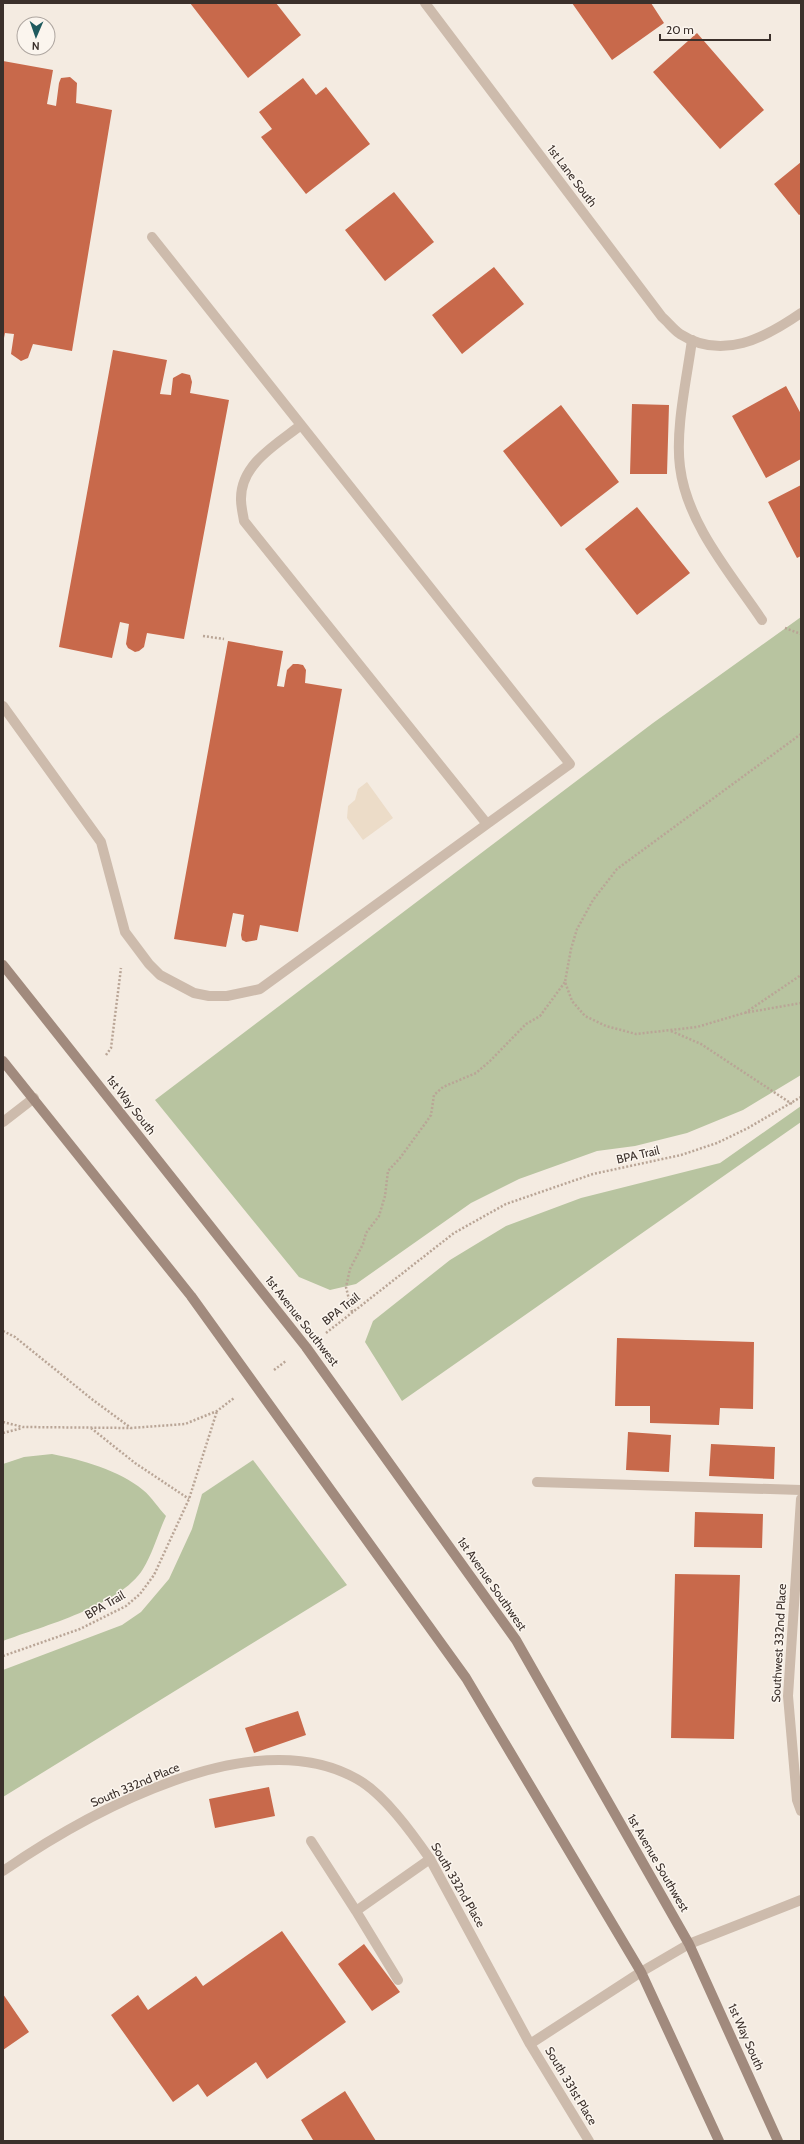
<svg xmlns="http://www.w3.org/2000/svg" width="804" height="2144" viewBox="0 0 804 2144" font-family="Cabin,sans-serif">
  <rect width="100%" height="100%" fill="#f4ebe1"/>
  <path fill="#b8c4a0" d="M801,617V1075L743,1110L687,1133L635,1146L597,1151L519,1179L471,1203L356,1284L330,1290L299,1277L155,1100L653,723Z
    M801,1106V1122L402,1401L365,1342L373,1321L450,1260L506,1226L581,1198L720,1163Z
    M52,1454C82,1460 119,1470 143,1490C152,1497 158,1508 166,1516C158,1533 153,1553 143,1569C120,1606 43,1626 3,1641V1464L24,1457Z
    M253,1460L347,1585L3,1797V1670L122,1625L141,1612L169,1579L192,1529L202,1494Z"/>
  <path fill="#ecdcc8" d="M367,782L393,818L363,840L347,818L348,806L355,800L358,789Z"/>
  <path fill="#c8694b" d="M190,3H276L301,35L248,78Z
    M572,3H651L664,23L612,60Z
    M697,33L764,110L720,149L653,72Z
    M3,61L53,70L47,104L56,106L59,83L61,78L70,77L77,83L76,103L112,110L72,351L33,344L28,358L21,361L11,354L14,334L5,333L3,343Z
    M303,78L316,95L326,87L370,144L306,194L261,137L272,129L259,112Z
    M801,162V214L799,215L774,184Z
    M394,192L434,242L385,281L345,230Z
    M494,267L524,304L462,354L432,315Z
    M113,350L167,360L160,394L171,395L173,378L182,373L190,375L192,382L190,393L229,400L184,639L147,633L144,647L139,651L135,652L128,648L126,644L129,624L120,622L112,658L59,647Z
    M786,386L801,414V459L766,478L732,416Z
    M632,404L669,405L667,474H630Z
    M561,405L619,482L561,527L503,451Z
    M801,485V556L797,558L768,502Z
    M637,507L690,573L637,615L585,549Z
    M228,641L283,651L277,686L284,687L287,670L293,664H298L303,665L306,670L305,683L342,689L298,932L260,925L257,940L246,942L242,940L241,935L244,915L233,913L226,947L174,939Z
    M617,1338L754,1342L753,1409L720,1408L719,1425L650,1423V1406H615Z
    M628,1432L671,1435L669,1472L626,1470Z
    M711,1444L775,1447L774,1479L709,1476Z
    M695,1512L763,1514L762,1548L694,1547Z
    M675,1574L740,1575L734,1739L671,1738Z
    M298,1711L306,1735L254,1753L245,1728Z
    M269,1787L275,1816L215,1828L209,1799Z
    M282,1931L346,2022L267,2079L256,2062L207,2097L198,2084L173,2102L111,2015L138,1995L148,2010L196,1976L203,1986Z
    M364,1944L400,1992L372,2011L338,1964Z
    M3,1994L29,2032L3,2050Z
    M345,2091L376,2141H311L313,2140L301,2120Z"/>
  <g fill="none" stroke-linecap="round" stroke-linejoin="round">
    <path stroke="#b9a596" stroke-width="2.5" stroke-dasharray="2 2" stroke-linecap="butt" d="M785,628L801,634
      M203,636L224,639
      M801,734L617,869L593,900L577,929L571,949L565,982L572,1001L585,1016L606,1026L636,1034L697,1027L744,1013L801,1003
      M745,1013L801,975
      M671,1031L701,1044L792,1104
      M106,1055L111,1048L121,968
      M352,1312L346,1287L350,1269L363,1244L366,1233L379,1216L385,1196L388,1171L400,1158L427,1121L431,1115L434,1095L443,1087L476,1073L490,1061L526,1024L540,1016L565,982
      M3,1331L15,1337L93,1400L131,1428
      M326,1333L454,1233L506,1204L593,1174L681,1155L717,1143L748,1128L801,1097
      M274,1370L286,1361
      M3,1422L23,1427L131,1428L185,1424L217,1411L234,1398
      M91,1428L135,1463L189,1499
      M3,1433L22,1428
      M3,1656L80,1629L126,1606L140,1594L154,1575L189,1499L217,1411"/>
    <path stroke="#cdbbac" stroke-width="10" d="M152,237L570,764L487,824
      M692,340C687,378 675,429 680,467C687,524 731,574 762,620
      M3,706L101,842L125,932L149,964L160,975L194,993L209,996H227L260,989L487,824L244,521C243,514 241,507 241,500C240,464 277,444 301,425
      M3,1122L34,1098
      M537,1482L801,1490
      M311,1841L356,1911
      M398,1980L356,1911L430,1859"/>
    <path stroke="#cdbbac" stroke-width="10" d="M425,3L662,317C668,322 673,329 680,334C722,361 765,338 801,313
      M801,1499L788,1696L797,1800L801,1811
      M3,1871C89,1812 254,1720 357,1779C384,1794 412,1833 430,1859L530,2044L641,1972L689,1944L801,1900
      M530,2044L589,2141"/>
    <path stroke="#a18a7d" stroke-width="10" d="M3,965L306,1347L516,1640L689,1944L778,2141
      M3,1061L191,1296L466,1678L641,1972L719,2141"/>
  </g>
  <g text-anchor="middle" stroke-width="3" stroke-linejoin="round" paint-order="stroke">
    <g font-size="12" fill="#3b302b" stroke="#fbf5ee">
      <text transform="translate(572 176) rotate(53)" y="4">1st Lane South</text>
      <text transform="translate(131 1105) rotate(52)" y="4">1st Way South</text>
      <text transform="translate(638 1155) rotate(-13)" y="4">BPA Trail</text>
      <text transform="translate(341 1309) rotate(-38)" y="4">BPA Trail</text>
      <text transform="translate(302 1321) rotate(52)" y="4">1st Avenue Southwest</text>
      <text transform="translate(492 1584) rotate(55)" y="4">1st Avenue Southwest</text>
      <text transform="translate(105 1605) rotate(-30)" y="4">BPA Trail</text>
      <text transform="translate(779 1643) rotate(-87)" y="4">Southwest 332nd Place</text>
      <text transform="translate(135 1785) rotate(-23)" y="4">South 332nd Place</text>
      <text transform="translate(658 1863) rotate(60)" y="4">1st Avenue Southwest</text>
      <text transform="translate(458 1885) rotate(60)" y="4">South 332nd Place</text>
      <text transform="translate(746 2037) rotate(66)" y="4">1st Way South</text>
      <text transform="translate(571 2086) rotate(59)" y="4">South 331st Place</text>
    </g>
  </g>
  <rect width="804" height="2144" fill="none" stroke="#3b302b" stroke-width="8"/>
  <g transform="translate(36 36) rotate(182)"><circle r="19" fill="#fbf5ee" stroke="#aea6a0"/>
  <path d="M0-3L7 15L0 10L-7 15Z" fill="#1f5a5e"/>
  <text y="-6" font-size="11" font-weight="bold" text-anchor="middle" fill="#3b302b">N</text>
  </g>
  <path d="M660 34v6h110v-6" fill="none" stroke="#3b302b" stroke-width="2"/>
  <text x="666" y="34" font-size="12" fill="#3b302b" stroke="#fbf5ee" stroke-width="3" paint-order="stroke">20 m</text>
</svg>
